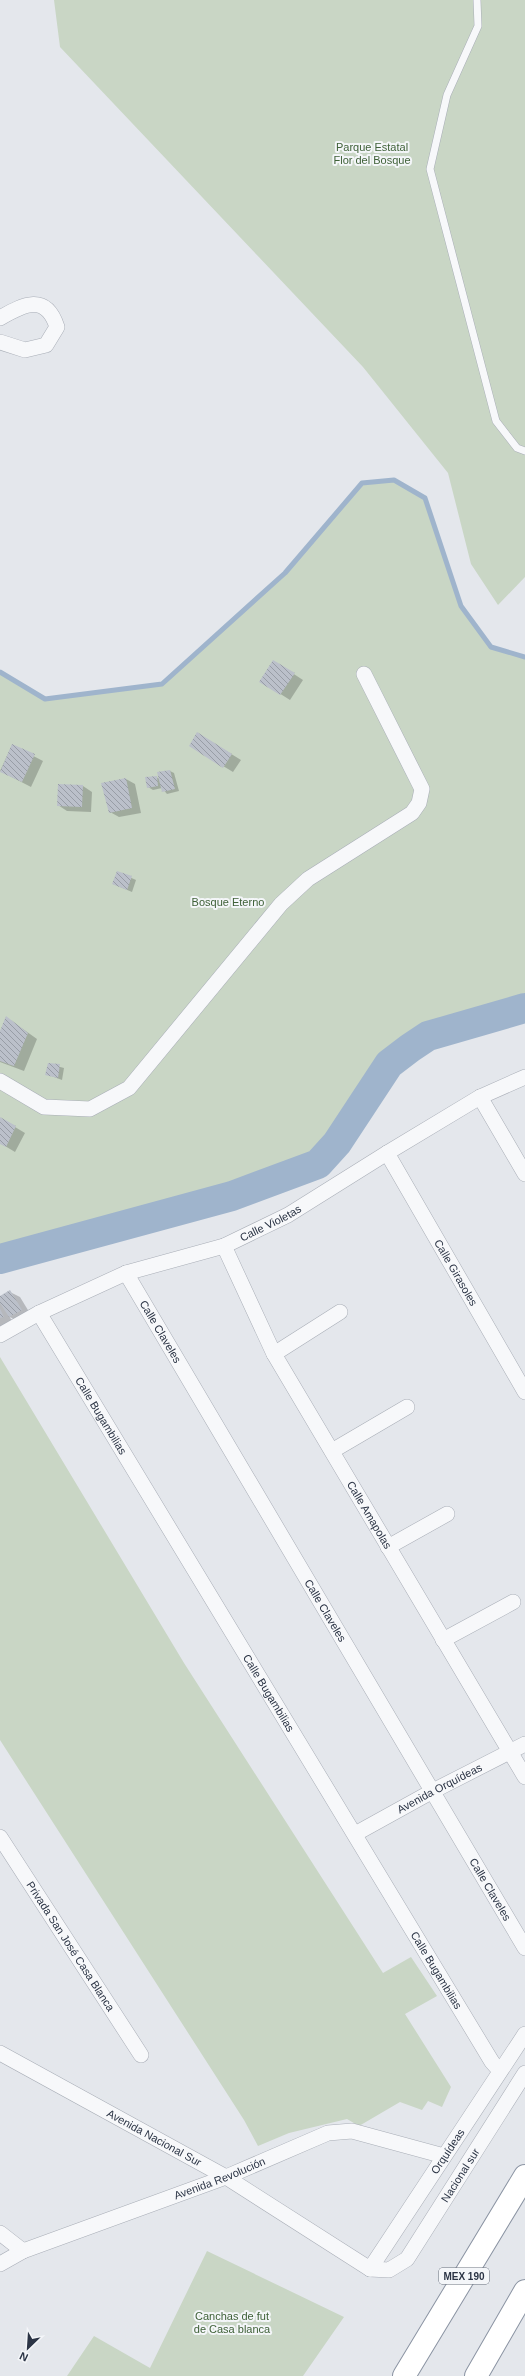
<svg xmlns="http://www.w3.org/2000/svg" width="525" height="2376" viewBox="0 0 525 2376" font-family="Helvetica,sans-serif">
  <defs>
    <pattern id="building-back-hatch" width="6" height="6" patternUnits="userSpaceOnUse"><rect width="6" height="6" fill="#bbc0ca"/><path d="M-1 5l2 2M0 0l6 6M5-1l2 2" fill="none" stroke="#989da6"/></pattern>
  </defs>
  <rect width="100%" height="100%" fill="#e4e7ec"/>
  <path fill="#c9d6c5" d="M54,0H525V577L498,605L471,564L448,473L363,367L60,47Z
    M394,480L425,498L461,606L491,647L525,657V1008L428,1036L410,1048L389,1064L337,1143L318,1164L232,1196L0,1259V672L45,699L162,684L285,573L362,483Z
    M0,1357L184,1663L383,1973L411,1957L437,1996L405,2014L451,2087L442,2107L428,2101L422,2110L400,2102L359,2126L347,2119L289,2133L258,2146L244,2120L0,1740Z
    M207,2251L344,2317L303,2376H67L94,2336L150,2368Z"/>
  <path fill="#0003" d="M283,667L303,680L290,700L260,681Z
    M207,739L241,760L233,772L190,746Z
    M12,745L43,761L31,787L0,771Z
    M170,771L174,773L179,791L167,794L162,788L153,790L148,787L156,777L160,779Z
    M126,779L135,784L141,813L119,817L110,812Z
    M83,786L92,792L91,812L67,811L58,805Z
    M118,872L136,880L132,892L113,884Z
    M6,1017L37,1039L24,1071L0,1062V1034Z
    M49,1064L64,1068L62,1080L46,1074Z
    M0,1118L25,1133L15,1152L0,1143Z
    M10,1292L20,1297L31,1315L19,1322L10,1317L12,1322L0,1328V1297Z"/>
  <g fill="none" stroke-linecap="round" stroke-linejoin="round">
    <path stroke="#9fb4cc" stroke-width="5" d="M0,672L45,699L162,684L285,573L362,483L394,480L425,498L461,606L491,647L525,657"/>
    <path stroke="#9fb4cc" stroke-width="30" d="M0,1259L232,1196L318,1164L337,1143L389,1064L410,1048L428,1036L525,1008"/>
  </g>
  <path fill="url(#building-back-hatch)" d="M273,660L295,673L280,695L259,682Z
    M197,732L232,754L223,768L189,746Z
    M12,744L35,754L22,782L0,772Z
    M170,770L175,789L162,792L157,772Z
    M157,776L158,786L147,788L145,777Z
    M126,778L132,808L109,813L101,783Z
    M58,784L83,785L82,807L57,806Z
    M117,871L132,876L127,890L112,884Z
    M6,1016L28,1033L14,1066L0,1061V1031Z
    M48,1063L60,1064L58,1078L45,1075Z
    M0,1117L16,1126L6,1147L0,1144Z
    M10,1290L22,1310L9,1317L0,1303V1296Z
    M0,1309L4,1317L0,1318Z"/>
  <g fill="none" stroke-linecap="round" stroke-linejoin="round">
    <defs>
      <path id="service" d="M477,0L478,26L447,95L430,169L496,421L517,448L525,451"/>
      <g id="minor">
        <path d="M0,318C24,304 46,293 57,327L46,345L25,350L0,342"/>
        <path d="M0,1081L44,1107L90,1109L129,1088L281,904L308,879L412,813L419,803L422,789L364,674"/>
        <path d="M480,1097L525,1174"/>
        <path id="s1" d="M387,1153L525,1392"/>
        <path id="s2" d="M224,1246L274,1354L525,1777"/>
        <path id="s3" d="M126,1273L525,1948"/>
        <path id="s4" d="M39,1313L492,2062L500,2071"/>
        <path id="s5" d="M0,1335L39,1313L126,1273L224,1246L288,1215L387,1153L480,1097L525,1077"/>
        <path d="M274,1354L340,1312"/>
        <path d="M332,1451L407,1407"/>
        <path d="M388,1547L447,1514"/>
        <path d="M443,1640L513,1602"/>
        <path id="s6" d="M355,1834L431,1792L525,1744"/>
        <path id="s7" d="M0,1837L141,2055"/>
        <path id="s8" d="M0,2053L226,2177L370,2269L389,2270L407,2259L525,2073"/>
        <path d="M0,2233L23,2251"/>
        <path id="s9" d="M0,2264L23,2251L226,2177L328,2133L352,2131L444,2156"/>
        <path id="s10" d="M370,2269L525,2034"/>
      </g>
      <path id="trunk" d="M404,2376L525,2176
        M476,2376L525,2291"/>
    </defs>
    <use href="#service" stroke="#a9aeb7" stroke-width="8"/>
    <use href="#minor" stroke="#a9aeb7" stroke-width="16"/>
    <use href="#trunk" stroke="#8b94a3" stroke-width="24"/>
    <use href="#service" stroke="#f7f8fa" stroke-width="7"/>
    <use href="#minor" stroke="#f7f8fa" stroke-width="15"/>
    <use href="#trunk" stroke="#fff" stroke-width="22"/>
  </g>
  <g text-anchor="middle" stroke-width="4" stroke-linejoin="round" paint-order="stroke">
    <rect fill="#f4f6f9" stroke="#676e7b" stroke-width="1" x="439" y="2268" width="50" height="16" rx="3"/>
    <g font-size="10" font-weight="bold" fill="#2b3445">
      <text x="464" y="2280">MEX 190</text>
    </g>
    <g font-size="11" fill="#3f6138" stroke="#f4f6f9">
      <text x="372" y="151">Parque Estatal<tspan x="372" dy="13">Flor del Bosque</tspan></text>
      <text x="228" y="906">Bosque Eterno</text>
      <text x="232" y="2320">Canchas de fut<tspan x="232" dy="13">de Casa blanca</tspan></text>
    </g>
    <g font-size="11" fill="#2b3445" stroke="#f4f6f9">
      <text dy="4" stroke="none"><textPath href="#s5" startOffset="294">Calle Violetas</textPath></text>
      <text dy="4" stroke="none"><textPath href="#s1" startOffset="138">Calle Girasoles</textPath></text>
      <text dy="4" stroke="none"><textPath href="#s3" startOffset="68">Calle Claveles</textPath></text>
      <text dy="4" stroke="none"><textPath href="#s4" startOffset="120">Calle Bugambilias</textPath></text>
      <text dy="4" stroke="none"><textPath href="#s2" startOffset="306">Calle Amapolas</textPath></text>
      <text dy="4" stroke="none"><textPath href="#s3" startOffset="392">Calle Claveles</textPath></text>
      <text dy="4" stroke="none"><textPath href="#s4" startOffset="444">Calle Bugambilias</textPath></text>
      <text dy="4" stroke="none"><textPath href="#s6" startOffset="96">Avenida Orquídeas</textPath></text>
      <text dy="4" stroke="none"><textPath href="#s3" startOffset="716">Calle Claveles</textPath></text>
      <text dy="4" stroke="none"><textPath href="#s7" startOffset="130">Privada San José Casa Blanca</textPath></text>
      <text dy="4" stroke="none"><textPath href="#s4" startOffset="768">Calle Bugambilias</textPath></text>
      <text dy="4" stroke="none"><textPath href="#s8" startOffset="176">Avenida Nacional Sur</textPath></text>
      <text dy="4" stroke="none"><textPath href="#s10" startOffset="141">Orquídeas</textPath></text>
      <text dy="4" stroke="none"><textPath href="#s8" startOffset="568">Nacional sur</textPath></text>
      <text dy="4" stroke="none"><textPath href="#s9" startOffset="236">Avenida Revolución</textPath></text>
    </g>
  </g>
  <g transform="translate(28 2348) rotate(205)" stroke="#f4f6f9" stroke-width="3" paint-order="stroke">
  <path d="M0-3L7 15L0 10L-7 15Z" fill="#2b3445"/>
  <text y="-6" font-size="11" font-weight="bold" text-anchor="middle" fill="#2b3445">N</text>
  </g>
</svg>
